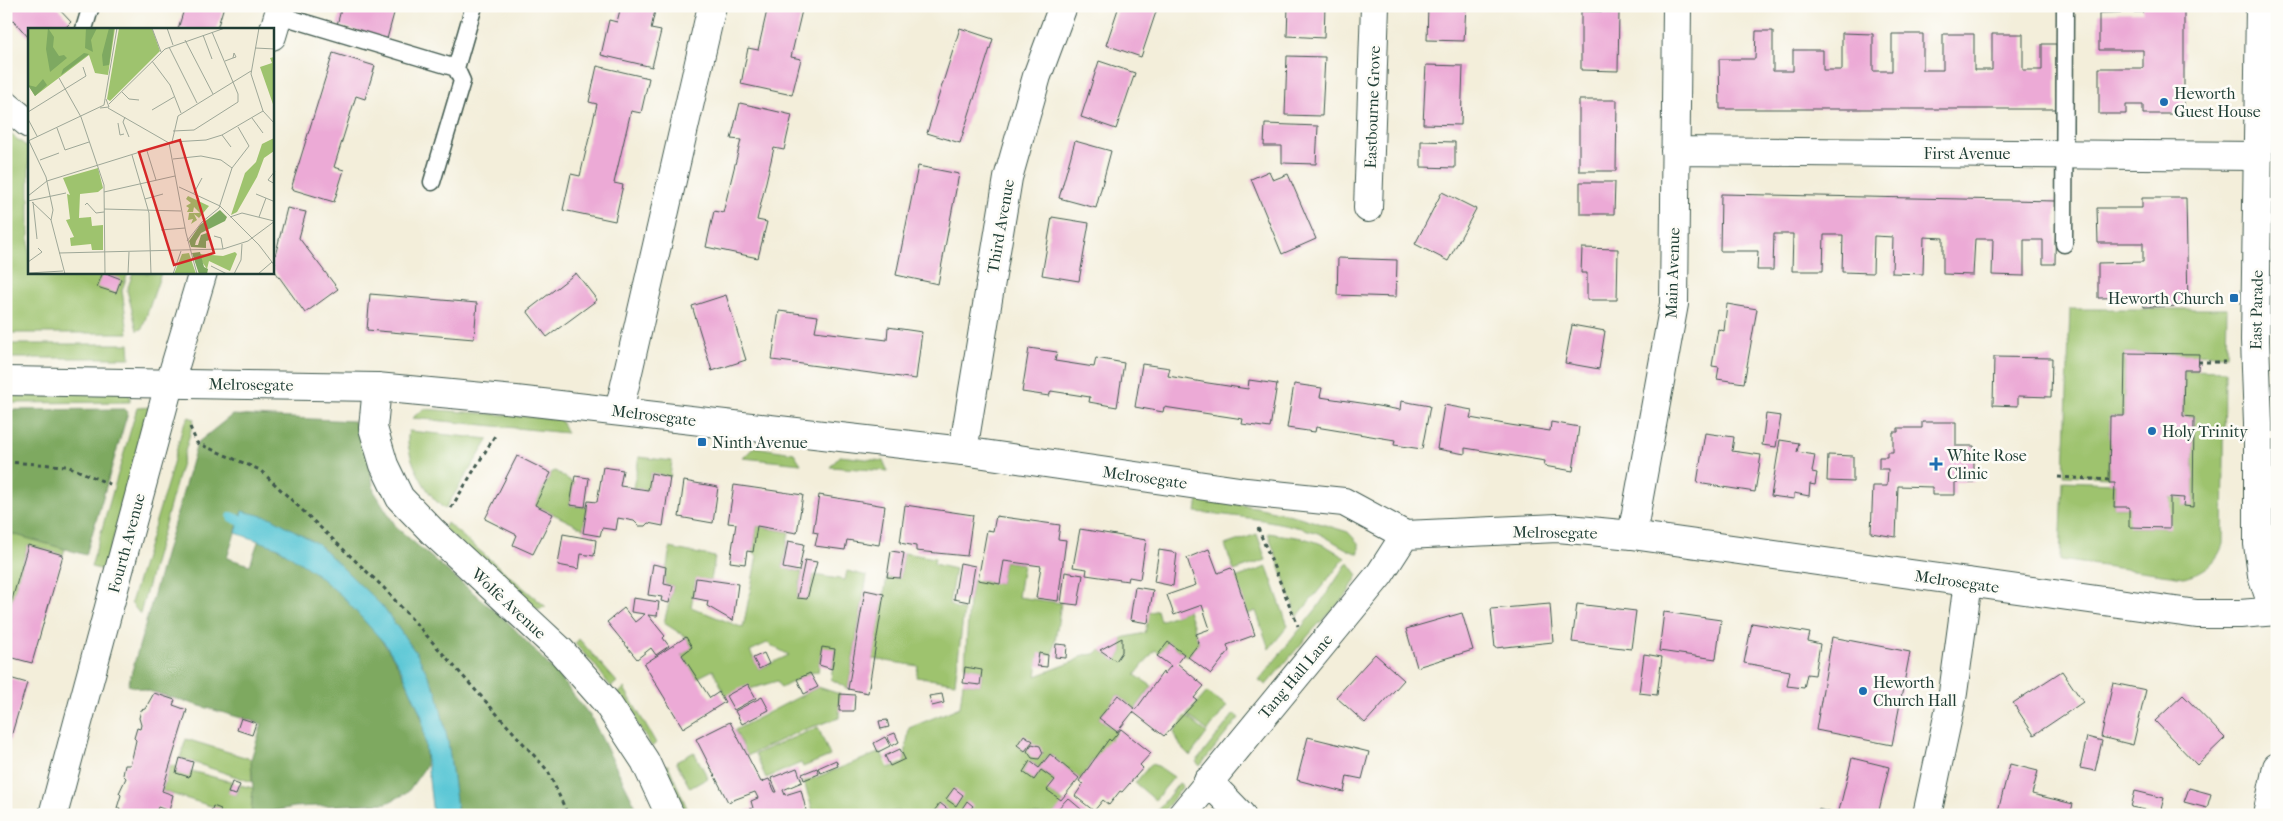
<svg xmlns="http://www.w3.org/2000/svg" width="2283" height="821" viewBox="0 0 2283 821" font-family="'IM FELL French Canon',serif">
  <rect width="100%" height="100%" fill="#fdfcf7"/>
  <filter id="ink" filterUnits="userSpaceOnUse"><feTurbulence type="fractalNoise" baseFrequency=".02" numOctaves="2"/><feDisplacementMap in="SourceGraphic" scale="10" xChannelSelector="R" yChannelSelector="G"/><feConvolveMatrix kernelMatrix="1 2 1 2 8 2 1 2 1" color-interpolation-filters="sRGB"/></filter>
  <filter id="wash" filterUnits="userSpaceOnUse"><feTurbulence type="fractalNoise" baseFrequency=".0096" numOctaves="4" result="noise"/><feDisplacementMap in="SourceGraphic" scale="20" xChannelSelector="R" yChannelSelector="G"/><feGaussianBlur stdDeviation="1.12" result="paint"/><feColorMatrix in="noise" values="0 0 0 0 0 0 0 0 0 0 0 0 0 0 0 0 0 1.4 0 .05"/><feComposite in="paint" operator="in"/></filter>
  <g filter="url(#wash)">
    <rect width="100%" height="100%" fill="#f3eeda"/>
    <path fill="#9ec36e" stroke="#5e8051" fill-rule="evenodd" d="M6,131L29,148V272L128,273L122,290L128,333H6Z
      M133,273H161L142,329L137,330L127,290Z
      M2070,309H2227L2226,355L2125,353L2124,416H2110L2109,477L2064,475Z
      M6,344H129L130,358H6Z
      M2184,370L2225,371L2223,544C2217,563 2203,573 2184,577L2060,560L2063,481L2115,483L2114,507H2129L2130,527L2169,528L2170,497L2184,498V506H2193L2194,417L2183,416Z
      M130,391V402L6,403V392Z
      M152,407L104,570L91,567L137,408Z
      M424,409L560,419L567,433L412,418Z
      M189,417L194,419L140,614L131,603L169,478L183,426Z
      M409,431L489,439L445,509C428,498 402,452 409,431Z
      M754,447L794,453L801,464L743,458Z
      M840,456L883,461L888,471L830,467Z
      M639,457L672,461L670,477L651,473L648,490L633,488Z
      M555,471L574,483L570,505L584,507L587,506L584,529L535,505L551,473Z
      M1198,499L1256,507L1296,516L1348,532L1359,544V553C1350,554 1327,536 1315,532C1276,520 1236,516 1196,512Z
      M447,523L546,607L537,609L444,529Z
      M757,526L789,532L783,568L802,572L797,598L807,599L814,575L845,580L847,571L867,576L848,689L831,679L835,650L822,648L818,672L810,673L781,688L777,681L726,696L713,670L697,678L682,655L692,647L686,637L664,623L673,586L664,584L670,548L715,557L711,580L696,579L691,607L743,628L757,556L753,552ZM767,643L789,655L759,669L750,651Z
      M6,532L65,549L63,555L28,545L6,620Z
      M1268,533C1302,538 1316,537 1345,558L1297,617Z
      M1257,534L1266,560L1234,571L1225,545Z
      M904,553L935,558L934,564L955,569L949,604L956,609L964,610L955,683L916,677L918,666L873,659L887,577L900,578Z
      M1004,561L1023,564L1018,597L1061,603L1053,654H1039L1036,676L1073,662L1084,655L1095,654L1100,650L1116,661L1122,652V638L1145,633L1149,613L1157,610L1160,621L1188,610L1199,643L1188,657L1168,642L1160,653L1155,650L1135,675L1152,686L1135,709L1118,695L1099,718L1117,732L1089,765L1090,766L1080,779L1050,754L1039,768L1030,761L1023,772L1034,780L1041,770L1055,780L1048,790L1064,803L1052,815H955L940,804L931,815H898V811L881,815L814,814L804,782L881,752L888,768L904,763L909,728L960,707L963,683L980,685L982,670L965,667L969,602L973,580L1000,584Z
      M1348,562L1358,575L1346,596L1314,629L1266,685L1259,680L1317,608Z
      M1267,567L1288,626L1269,649L1256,611L1248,614L1235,578Z
      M579,639L617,682L611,687L594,664L575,644Z
      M818,687L840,694L839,718L800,731L747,756L735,730Z
      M624,688L656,743L652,747L618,694Z
      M1207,692L1227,706L1208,731L1187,715Z
      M1234,714L1239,718L1200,766L1196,762Z
      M1186,716L1207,733L1190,756L1181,747L1174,732Z
      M818,727L830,756L803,767L801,763L766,778L755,754Z
      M186,739L251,759L252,782L180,758Z
      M694,752L708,778L690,788L676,762Z
      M1151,764L1158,766L1174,777L1155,800L1135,783Z
      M170,765L177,767L176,773L189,776L191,771L232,782L228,792L236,795L240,785L253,788L251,815H240L162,791Z
      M668,765L690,815H685L663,766Z
      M1179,783L1183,786L1161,815H1154Z"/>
    <path fill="#7ea961" stroke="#4e734a" d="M125,409L128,412L86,555L6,532V410Z
      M232,415L353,421L364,430L374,491L397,528L509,623L558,675L591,717L640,815H458L448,742L417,654L382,606L242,511L227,558L250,565L259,539C324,567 383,627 411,692C414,700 419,708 421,717C426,732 425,750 426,766L407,793L387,803L295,807L251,815L253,788L251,759L262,724L128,685L197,443Z"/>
    <path fill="#5cc7d6" stroke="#3e8285" d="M242,511L272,518L318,544L382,606L417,654L437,693L448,742L458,815H433L422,717L402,671L386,645L342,596L315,573L279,548L236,533Z"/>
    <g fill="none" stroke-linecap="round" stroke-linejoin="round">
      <path stroke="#5cc7d6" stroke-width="10" d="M232,517L250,525"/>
    </g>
    <g id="blocks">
      <path fill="#ecaad6" d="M6,6H56L71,22L64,29H29V38L6,12Z
        M185,6H224L217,29H178Z
        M342,6H396L387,39L337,25Z
        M621,6H656L651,29L661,31L652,67L601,55L609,20L617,22Z
        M768,6H803L791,57L801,59L792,95L741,84L748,48L758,50Z
        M1119,6H1158L1141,57L1106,45Z
        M1288,6H1325L1324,38L1287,36Z
        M1428,6H1466L1464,41L1427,40Z
        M2143,6H2184V114H2143V105H2126V114H2099V68H2143V50H2099V13L2143,12Z
        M1581,11L1619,12L1618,71L1581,70Z
        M960,28L993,39L960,143L927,133Z
        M1756,31H1773V71H1793V50H1823V70H1842V33L1873,34V71H1892V34H1923V70H1943V34H1974V70H1992V34H2023V70H2042V44H2056V109H1720L1719,59H1755Z
        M333,53L375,66L365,99L356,96L334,167L344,170L334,202L291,189Z
        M1287,56L1325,57L1322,116L1285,115Z
        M1099,61L1135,73L1116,129L1081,117Z
        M1426,65L1463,66L1461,125L1423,124Z
        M597,66L649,78L641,113L631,111L614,183L623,185L615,221L563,210L571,174L580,176L597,104L589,102Z
        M1579,100H1617L1616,171H1579Z
        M740,103L792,115L784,150L774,148L757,220L767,222L758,258L706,247L714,211L723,213L741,140L731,139Z
        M1265,124L1318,126L1316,164L1282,163V146H1264Z
        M1075,141L1111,151L1096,208L1059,198Z
        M1421,141L1455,142V168L1421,167Z
        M918,166L959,174L938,284L896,275Z
        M1269,171L1273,180L1288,174L1316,239L1282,254L1251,179Z
        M1580,182H1615L1614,214H1580Z
        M1442,192L1476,209L1448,261L1415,244Z
        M1721,194L2056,201L2055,264H2043V240H2024V276L1992,275L1993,239H1975L1973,275L1943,274V238L1924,237L1923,274L1892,273L1893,237L1874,236L1873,273L1842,272L1843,235H1824L1823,271H1792L1793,234H1774L1773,270H1757L1758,251H1720Z
        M2142,198H2186L2188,306L2144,307L2143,297L2098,298V263L2143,262V243H2098L2097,208H2142Z
        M287,208L306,212L299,238L338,289L305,313L272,267V257L275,256Z
        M1052,217L1089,223L1079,281L1042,275Z
        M1582,248L1618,249L1617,300H1587V273H1581Z
        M1338,258L1397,260L1396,297L1337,295Z
        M103,272L121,279L116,293L97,287Z
        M576,273L597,300L547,337L527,311Z
        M370,294L477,303L474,339L367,330Z
        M726,295L746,360L712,371L692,306Z
        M1727,304L1757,309L1744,383L1717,379L1719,367L1712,366L1718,329L1724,331Z
        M779,311L818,316L815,331L887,340L888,327L922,332L916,379L772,360Z
        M1572,325L1605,331L1599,369L1565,363Z
        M1029,348L1057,352L1055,361L1094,367L1096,358L1124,363L1117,407L1089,402L1090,397L1051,391L1049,396L1022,392Z
        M2125,353L2199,354L2198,370H2184L2183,416L2194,417L2193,507L2183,506L2184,498L2170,497V528L2129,527V507H2114L2115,483H2109L2110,416H2124Z
        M1994,357L2052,358L2051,397L2018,396V406L1993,405Z
        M1142,364L1170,368L1168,376L1208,383L1248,389L1249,380L1277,384L1270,428L1242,424L1243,419L1203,413L1164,407L1163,412L1135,407Z
        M1294,384L1322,388L1320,397L1361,403L1400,410L1401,401L1430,406L1422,449L1394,445L1395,440L1316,427L1315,432L1287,428Z
        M1444,405L1472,410L1470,418L1510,425L1550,431L1551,422L1579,427L1573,471L1544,466L1545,461L1465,448V454L1437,449Z
        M1766,414L1781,416L1776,447L1762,445Z
        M1922,422H1956V446H1974V482H1955V495H1932V487L1898,486L1896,537L1871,533L1873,486H1887L1888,469H1879V457H1887V452H1893V432H1898V428H1922Z
        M1705,433L1734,437L1732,451L1761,455L1755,492L1697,483Z
        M1780,440L1799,443L1797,452L1815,455L1812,472L1817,473L1815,485L1810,484L1809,496L1794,493V499L1771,496Z
        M1828,455L1853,456V482L1827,481Z
        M517,456L551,473L535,505L553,514L533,554L513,545L517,535L485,519Z
        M603,467L623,470L620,486L648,490L651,473L670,477L663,526L648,523L645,526H639L634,521L618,518L616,530L602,528L600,536L583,533L588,501L597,502Z
        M575,476L589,478L585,507L570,505Z
        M684,481L718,487L713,523L679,517Z
        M734,485L803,495L797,533L757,526L753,552L747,551L745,564L730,562L736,524L728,523Z
        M819,495L885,506L879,545L847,540L845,550L815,546L818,533L813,532Z
        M905,505L973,515L967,556L916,551V546L900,543Z
        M996,516L1060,525L1058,539L1066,540L1058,601L1036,598L1041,566L1004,561L1000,584L978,580L987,530L993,531Z
        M1080,529L1146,540L1140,579L1129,577L1128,581L1086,575L1087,569L1073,567Z
        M563,534L596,540L594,556L581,554L579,569L558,565Z
        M788,541L804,544L799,571L783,568Z
        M28,545L63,555L32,663L6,656V620Z
        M1209,549L1218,573L1231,568L1234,571L1255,635L1227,645L1229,651L1211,674L1188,657L1199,643L1196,634L1210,629L1202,605L1174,615L1167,595L1196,585L1187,558Z
        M1159,550L1177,553L1173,586L1154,582Z
        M891,551L904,553L900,578L887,577Z
        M805,560L817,562L807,599L797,598Z
        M960,563L975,566L969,602L954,599Z
        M653,564L666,567L664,584L673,586L669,603L661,601L662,597L648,595Z
        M1065,572L1083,575L1078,605L1061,603Z
        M696,578L738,584L733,621L707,606L708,601L693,598Z
        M1135,587L1153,590L1148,623L1130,620Z
        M865,590L884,594L868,693L848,689Z
        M633,598L659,602L657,616L648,615L665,636L663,638L669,646L656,655L651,648L637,659L607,622L624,608L635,622L645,614L631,612Z
        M1550,604L1553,642L1495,648L1491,609Z
        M1577,604L1636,611L1631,649L1572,642Z
        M1664,612L1721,620L1716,659L1659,651Z
        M1462,613L1473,650L1417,667L1406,629Z
        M1752,623L1810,633L1808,641L1820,644L1815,675L1807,674L1804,688L1787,686L1790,671L1744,663Z
        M686,637L692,647L682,655L710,698L719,692L725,702L683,728L644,664Z
        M1832,637L1910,652L1892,745L1816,730Z
        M1122,638V652L1116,661L1100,650Z
        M1168,642L1184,654L1177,663L1204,686L1194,698L1197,700L1164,736L1133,712L1117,732L1099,718L1118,695L1135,709L1137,708L1163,672L1164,674L1171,666L1157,656Z
        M1056,644L1067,645L1066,658L1055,657Z
        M822,647L835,649L832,669L819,665Z
        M764,653L769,664L759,669L753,658Z
        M1039,653L1048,655L1047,667L1037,666Z
        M1375,654L1404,680L1365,723L1336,697Z
        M1644,654L1662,657L1657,695L1639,693Z
        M965,667L982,670L980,685L963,683Z
        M2062,671L2083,702L2034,735L2013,703Z
        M810,673L818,687L804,694L797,679Z
        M6,677L27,683L7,750H6Z
        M2113,683L2146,690L2133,745L2101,737Z
        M748,684L756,698L734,710L726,696Z
        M154,693L175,700L173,705L187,710L162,791L173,795L169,811L158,807L155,815H118L120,808H117L121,795L119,793L126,778L123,775L125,765H130L133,754L136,740L134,738L137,728L140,729L141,725L139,718L141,710L145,709Z
        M840,694L855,695L854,711H839Z
        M942,694L944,703L932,706L929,696Z
        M2183,695L2225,738L2197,765L2155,721Z
        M762,697L769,710L742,724L735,711Z
        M241,718L256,723L252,735L237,730Z
        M887,720L889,727L881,729L879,721Z
        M730,722L761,782L769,779L775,792H777L771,778L797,768L802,782L783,790L785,795L801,790L806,810L797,815H734L753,808L751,801L758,798L755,792L728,802L696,739Z
        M1121,729L1151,753L1140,765L1143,768L1122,792L1120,791L1109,805L1103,800L1094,811L1075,796L1083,784L1079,781L1109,739L1111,741Z
        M895,733L899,742L892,746L887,736Z
        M1024,735L1033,741L1025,751L1017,745Z
        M885,737L890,746L878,752L874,743Z
        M1308,737L1369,752L1362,779L1347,776L1344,792L1297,780Z
        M2087,737L2102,741L2095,771L2080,768Z
        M1032,744L1040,746L1043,753L1039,759L1032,758L1027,751Z
        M900,749L905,759L890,766L885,756Z
        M1050,754L1079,778L1061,800L1047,790L1055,780L1041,770L1034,780L1023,772L1030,761L1039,768Z
        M180,758L193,762L189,777L176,773Z
        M1852,758L1889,767L1878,815H1838Z
        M836,760L838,766L821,773L818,768Z
        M2010,764L2038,771L2032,794L2073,804L2070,815H1997Z
        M817,768L819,774L804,780L802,774Z
        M232,782L240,785L236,795L228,793Z
        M954,788L963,795L956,806L946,799Z
        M2189,788L2211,794L2207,808L2184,802Z
        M2135,791L2164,798L2160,813L2131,807Z
        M1068,798L1088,815H1052Z
        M967,801L973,806L967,814L961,810Z
        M940,803L955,815H931Z
        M213,806L221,809L219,815H210Z
        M1818,809L1837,814V815H1816Z"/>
    </g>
  </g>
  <g filter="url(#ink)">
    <use href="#blocks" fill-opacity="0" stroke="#3f584d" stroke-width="1"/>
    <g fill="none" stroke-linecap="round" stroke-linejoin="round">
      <defs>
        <path id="service" d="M279,15L456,68L474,6
          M84,29L91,6
          M432,182L462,81L456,68
          M2064,244L2065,6"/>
        <path id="minor" d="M272,36L281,6
          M6,105L29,124
          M1675,151L2258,156
          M1368,208L1375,6
          M377,387L373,428L384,465L400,498L433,532L561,651L607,703L645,761L670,815
          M619,411L712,6
          M963,451L1008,178L1037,76L1063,6
          M1632,535L1674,304L1677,6
          M1208,781L1241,815
          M53,815L166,396L203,272
          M1927,815L1953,693L1968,582
          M2267,815L2277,767"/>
        <path id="tertiary" d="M2260,6L2255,340L2258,424V544L2262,575L2274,611
          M6,381L377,387L516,400L963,451L1246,492L1344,502L1405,535L1558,528L1632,535L2197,614H2240L2277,611
          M1182,815L1380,574L1405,535"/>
      </defs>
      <use href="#service" stroke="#3f584d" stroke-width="19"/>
      <use href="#minor" stroke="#3f584d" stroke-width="30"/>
      <use href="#tertiary" stroke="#3f584d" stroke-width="30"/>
      <path stroke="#3f584d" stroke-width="3" stroke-dasharray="4 4" stroke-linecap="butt" d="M2198,362H2225
        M190,427L197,443L260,470L384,588L548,771L568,815
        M6,462L67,466L112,485
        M2058,477L2109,480
        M451,508L496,434
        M1258,528L1298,626
        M6,810L25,815"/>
      <use href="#service" stroke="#fff" stroke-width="16"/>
      <use href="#minor" stroke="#fff" stroke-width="28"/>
      <use href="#tertiary" stroke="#fff" stroke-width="28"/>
    </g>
  </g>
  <g fill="#1f6fb2" stroke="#fdfcf7" stroke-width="2">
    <circle cx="2164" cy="102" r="5"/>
    <rect x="2229" y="293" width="10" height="10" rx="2.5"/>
    <circle cx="2152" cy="431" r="5"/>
    <rect x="697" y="437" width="10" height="10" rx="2.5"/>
    <path d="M1933.5 456.5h5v5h5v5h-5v5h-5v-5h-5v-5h5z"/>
    <circle cx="1863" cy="691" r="5"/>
  </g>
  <g text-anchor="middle" stroke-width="5" stroke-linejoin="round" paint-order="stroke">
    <g font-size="16" fill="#1f3d34" stroke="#fdfcf7" text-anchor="start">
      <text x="2174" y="99">Heworth<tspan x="2174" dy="18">Guest House</tspan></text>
      <text x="2224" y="304" text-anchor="end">Heworth Church</text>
      <text x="2162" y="437">Holy Trinity</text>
      <text x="712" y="448">Ninth Avenue</text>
      <text x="1947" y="461">White Rose<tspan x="1947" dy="18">Clinic</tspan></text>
      <text x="1873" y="688">Heworth<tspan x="1873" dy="18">Church Hall</tspan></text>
    </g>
    <g font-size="16" fill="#1f3d34" stroke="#fdfcf7">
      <text transform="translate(1372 107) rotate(-88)" y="6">Eastbourne Grove</text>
      <text x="1967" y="159">First Avenue</text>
      <text transform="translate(1000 226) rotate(-80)" y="6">Third Avenue</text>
      <text transform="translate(1672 273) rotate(-88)" y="6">Main Avenue</text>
      <text transform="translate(2256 310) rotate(-89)" y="6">East Parade</text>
      <text transform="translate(251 384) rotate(1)" y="6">Melrosegate</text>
      <text transform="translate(654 415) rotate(7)" y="6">Melrosegate</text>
      <text transform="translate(1145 477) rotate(8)" y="6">Melrosegate</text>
      <text transform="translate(1555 532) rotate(1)" y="6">Melrosegate</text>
      <text transform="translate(126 543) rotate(-75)" y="6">Fourth Avenue</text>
      <text transform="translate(1957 581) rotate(8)" y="6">Melrosegate</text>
      <text transform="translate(509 603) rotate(43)" y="6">Wolfe Avenue</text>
      <text transform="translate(1295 676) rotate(-50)" y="6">Tang Hall Lane</text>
    </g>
  </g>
  <g transform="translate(28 28)">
    <rect width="246" height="246" fill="#f3eeda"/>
    <path d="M0,0H87L80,47L67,45L61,27L7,68L0,57ZM91,0H124L132,23L82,73L79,71ZM246,29H247L246,79L232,39L244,35L242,30ZM246,110V123L236,130L229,149L209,184L203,187L217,145L228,134L234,116ZM70,140L75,160L70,164L52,166L51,190L63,189L64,198L75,197V222H64L63,216L43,218L42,210L46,209L38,192L42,191L39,166L42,167L35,150ZM160,168L181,178L171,190L166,186L169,192L163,196L165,191L160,192L161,185H172L166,179L165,184H159L161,180L158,178L163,175L158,171ZM207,224L209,226L202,243L181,233L179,241L172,231V226L195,228ZM161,225L168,246H146L154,226Z" fill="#9ec36e"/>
    <path d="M20,0L26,9L25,19L31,28L36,27L39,30L22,44L18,21ZM58,0H69L63,12L65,24L57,20ZM81,0H86L81,37L75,38L74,27ZM56,25L61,26L33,47L35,41ZM15,51L19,57L7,68L0,57L8,59ZM192,182L199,189L197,193L173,205L168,213L167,217H170L173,207L179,205L182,212L178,213V220L163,219L161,213L172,197ZM172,224L176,239L180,241L179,246H171L164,225Z" fill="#7ea961"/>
    <path fill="none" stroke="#9ea798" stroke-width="1" d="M124,0L133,24M139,0L145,17M231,0L223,46L235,83L247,96M175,7L184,31M157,12L185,66M141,19L169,75M227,20L247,21M124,33L142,57L153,85M197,33L205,30L208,29L206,25L205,30M31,50L53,89L76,157L77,246M94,64L101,71L111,72M81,76L137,21L197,0M76,77L89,0M72,80L81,79L78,71M80,80L141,115L158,205L169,246M124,82L146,69M0,84L58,48L55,39M97,89L95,94L101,109M224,90L235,105M0,91L9,108M90,95L92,107L96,106M29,100L37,122L61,114M145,103L166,102L210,74V66L184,4M194,107L203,119M0,111L18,149L25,182L23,192M0,113L76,77M144,114L150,88L223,43M119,123L128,152M104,127L121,185L123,246M145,131L173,128L193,132L204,140M12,132L31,125M247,143L240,152L247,156M151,159L192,178L231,217L247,238M76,164L147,148M166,165L174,150M228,166L245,173M0,168L19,153L144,114L178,112L194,107L235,83M117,171L135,166M0,173L38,165M4,174L23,192L37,246M5,174L9,211M57,177L59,175L68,185L76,184M76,181L153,183M202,189L214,185L246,193M231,189L238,170M133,202L157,200M186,208L193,210L195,221M159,213L174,194L191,180L204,140L221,118L210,99M31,225L195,221L220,213L247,193M0,234L14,224L10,220M183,238L199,246M0,245L35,243M100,246L101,224M145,246L153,223M206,246L213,232L214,216M230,246L244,234"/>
    <path fill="#d62828" fill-opacity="0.15" stroke="#d62828" stroke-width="2.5" d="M152,112L186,225L146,237L111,124Z"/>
    <rect width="246" height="246" fill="none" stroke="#1f3d34" stroke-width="2.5"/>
  </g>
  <rect width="2283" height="821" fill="none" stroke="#fdfcf7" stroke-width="25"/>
</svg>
